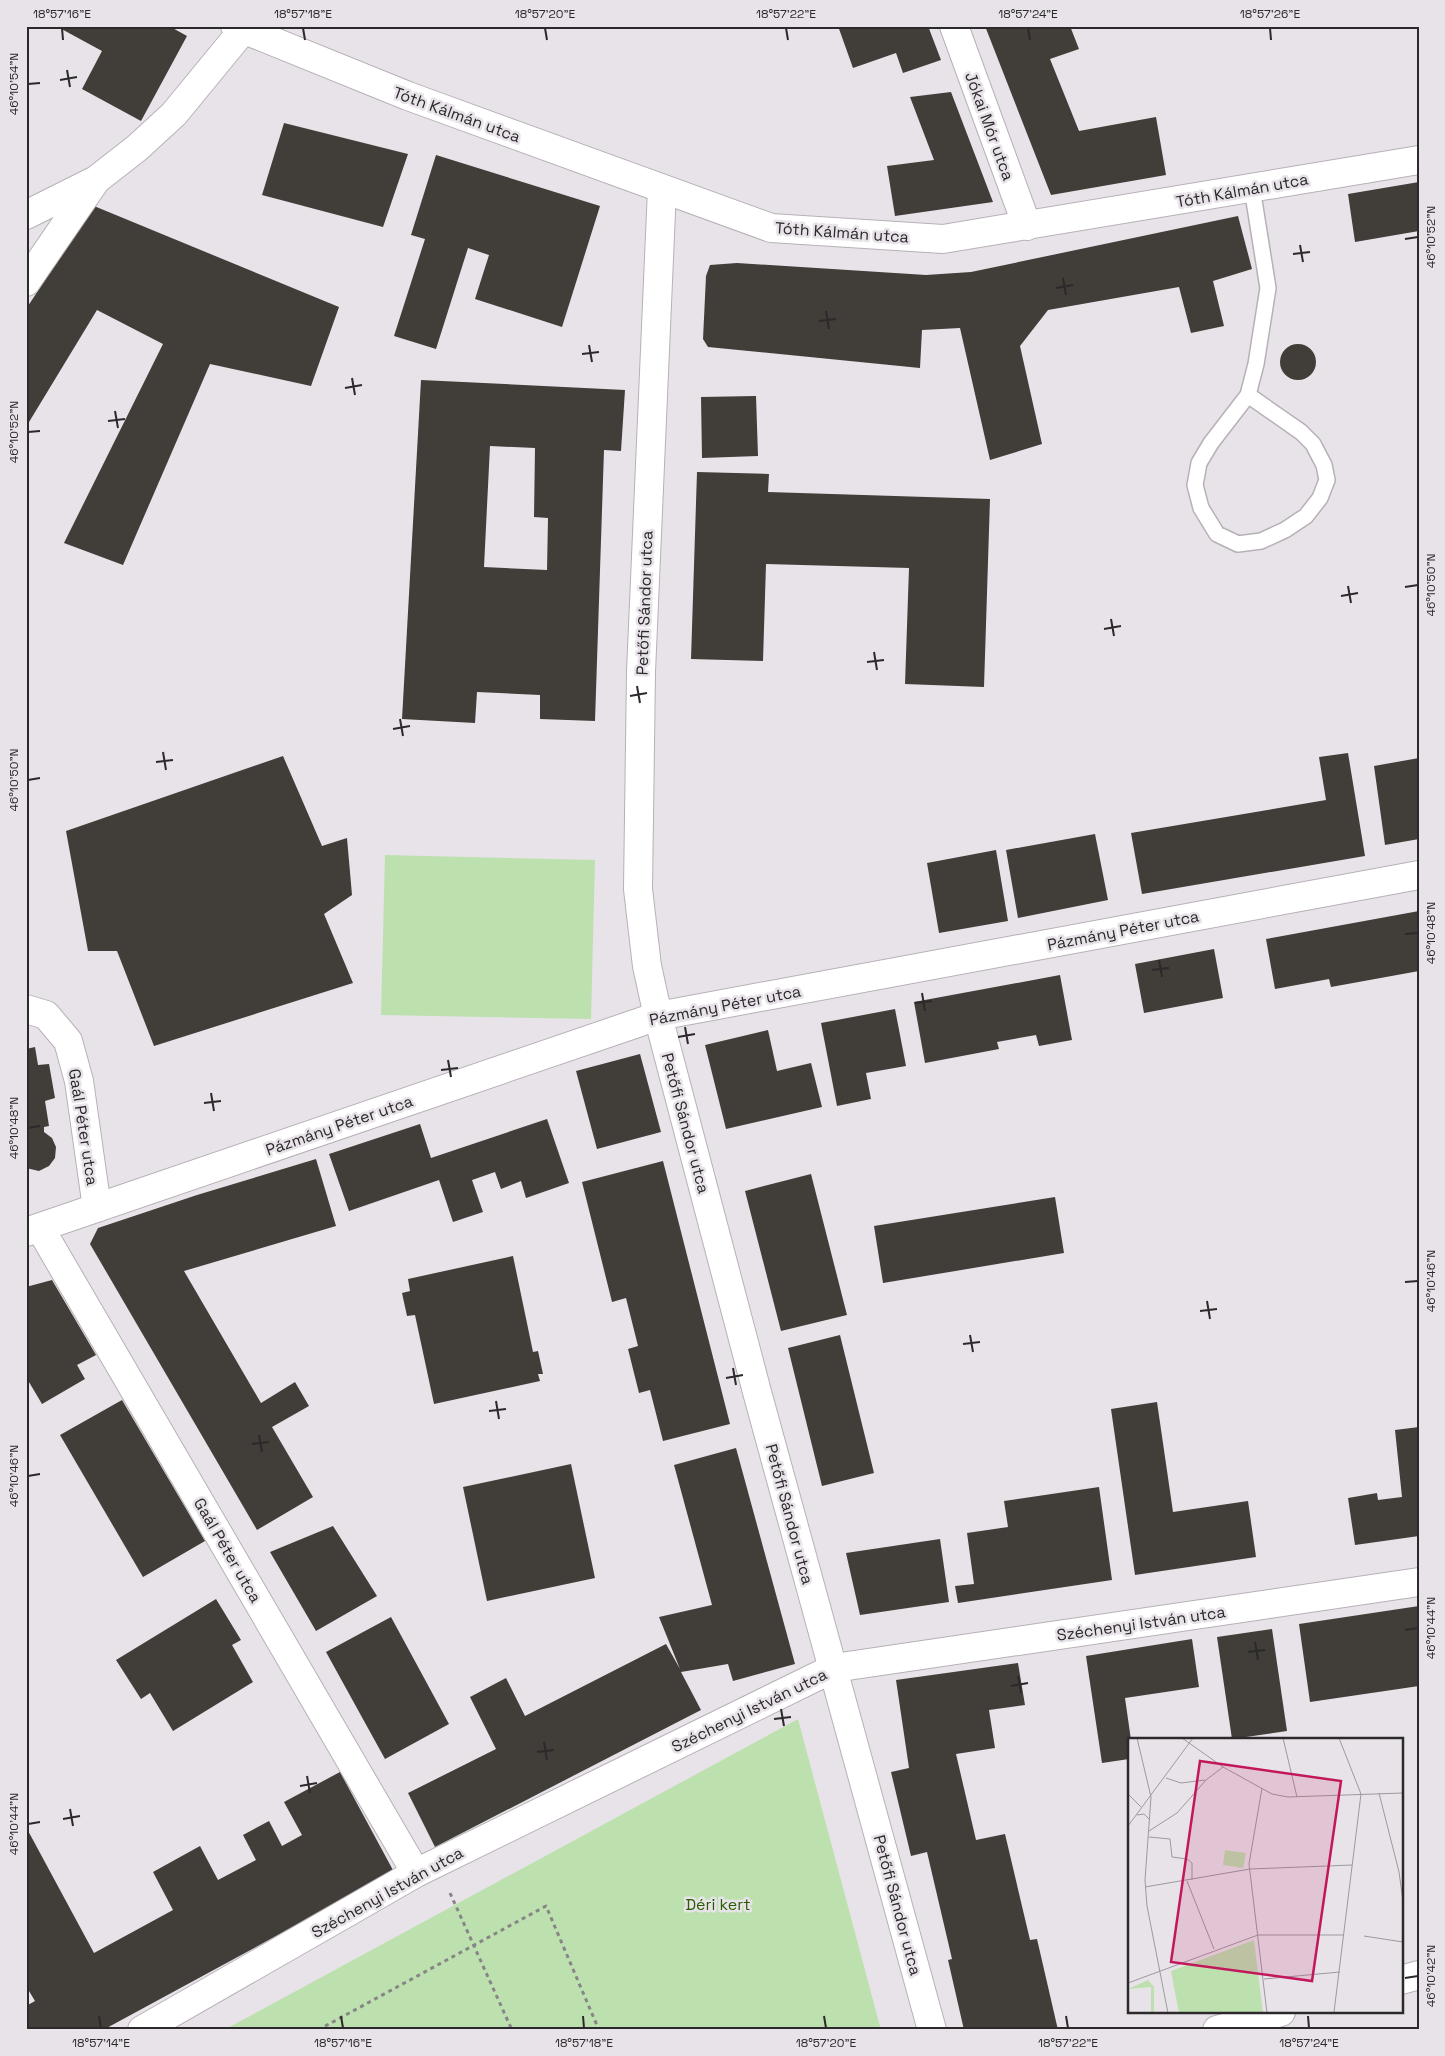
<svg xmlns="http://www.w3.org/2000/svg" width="1445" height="2056" viewBox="0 0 1445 2056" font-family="'Space Grotesk',sans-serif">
  <rect width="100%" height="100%" fill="#e8e3e9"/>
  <path fill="#bde1ae" d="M385,855L595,860L591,1019L381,1015Z
    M798,1719L881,2030H224Z"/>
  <path fill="#413d38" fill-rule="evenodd" d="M56,26H169L187,36L141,121L82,89L102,51Z
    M838,26H928L941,60L903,73L896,53L853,68Z
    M985,26H1070L1079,49L1050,59L1079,131L1156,117L1166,175L1051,195Z
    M951,92L993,202L895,216L887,166L934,160L910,97Z
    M284,123L408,154L383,227L262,195Z
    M436,155L600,206L562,327L475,299L489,255L468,248L436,349L394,336L425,239L411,235Z
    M1419,182V231L1355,242L1348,194Z
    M94,206L339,307L311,386L210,364L123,565L64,543L163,344L97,310L26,427V309Z
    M1238,216L1252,269L1213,281L1224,326L1191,333L1179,287L1048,310L1020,346L1042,444L990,460L960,328L922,330L920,368L708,347L703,339L706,276L710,265L737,263L926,275L971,272Z
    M1280 362a18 18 0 1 1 36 0a18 18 0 1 1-36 0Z
    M421,380L625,390L621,451L604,450L595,721L540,719V695L477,692L475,723L402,719ZM490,446L535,448L534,517L548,518L547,570L484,567Z
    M756,396L758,456L702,458L701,397Z
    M697,472L769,474L768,492L990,499L984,687L905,684L909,568L766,564L763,661L691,659Z
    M1348,753L1365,856L1142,894L1131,833L1326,800L1319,757Z
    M283,756L322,846L347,838L352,895L324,914L353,983L154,1046L117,951H88L66,831Z
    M1419,758V839L1385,845L1374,766Z
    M1095,834L1108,900L1018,918L1006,850Z
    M996,850L1008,921L939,933L927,863Z
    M1419,911V971L1331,987L1329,979L1275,989L1266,939Z
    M1214,949L1223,998L1144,1013L1135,964Z
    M1060,975L1072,1040L1039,1046L1036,1035L997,1042L999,1049L925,1063L914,1002Z
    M895,1009L906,1066L866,1073L871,1099L837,1106L821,1023Z
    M768,1030L777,1071L811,1063L822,1107L726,1129L705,1045Z
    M35,1047L38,1065L49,1064L55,1098L45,1101L49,1126L44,1127V1132L52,1138L56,1147L55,1158L49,1166L39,1171L26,1168V1049Z
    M640,1054L661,1132L597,1149L576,1071Z
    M547,1119L569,1183L526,1198L521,1181L501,1189L495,1172L472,1180L483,1212L453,1222L439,1180L349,1211L329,1154L420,1124L431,1158Z
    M316,1159L336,1226L184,1271L261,1403L295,1382L309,1406L272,1427L313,1497L257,1530L90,1244L98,1228L197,1195Z
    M663,1161L730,1424L663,1441L650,1390L639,1393L628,1349L638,1346L626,1298L612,1302L582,1182Z
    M811,1174L847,1315L781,1331L745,1191Z
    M1055,1197L1064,1253L883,1283L874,1226Z
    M513,1256L533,1352L538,1351L543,1374H538L540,1381L434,1404L415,1315L407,1316L402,1293L410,1291L408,1279Z
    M52,1280L96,1355L77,1365L85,1379L42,1404L26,1377V1287Z
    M840,1335L874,1473L822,1486L788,1348Z
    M122,1400L205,1541L143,1577L60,1435Z
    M1157,1402L1173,1512L1248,1501L1256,1557L1135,1575L1111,1409Z
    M1419,1427V1536L1355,1545L1348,1498L1377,1493L1378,1500L1402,1497L1395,1430Z
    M736,1448L795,1664L733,1681L728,1664L681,1672L701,1710L435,1847L408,1793L496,1749L470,1697L506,1678L525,1716L666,1644L680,1669L659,1617L712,1605L674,1465Z
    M571,1464L595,1578L487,1601L463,1487Z
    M1099,1487L1112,1580L958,1603L955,1586L974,1584L967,1533L1008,1527L1004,1501Z
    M333,1526L377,1596L316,1631L270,1552Z
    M940,1539L949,1602L860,1615L846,1553Z
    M216,1599L241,1640L232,1645L253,1682L173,1731L150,1693L141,1699L116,1660Z
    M1419,1606V1686L1310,1702L1299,1624Z
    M391,1617L449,1724L385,1759L326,1652Z
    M1272,1629L1287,1731L1232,1739L1217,1637Z
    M1192,1639L1199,1687L1125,1698L1131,1740H1129V1759L1102,1763L1086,1656Z
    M1018,1663L1025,1705L989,1710L995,1748L956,1754L976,1840L1005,1834L1030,1940L1037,1939L1058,2030H964L948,1960L952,1959L927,1852L911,1856L891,1772L909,1768L896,1680Z
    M340,1772L394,1872L103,2030H26V2006L35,2001L26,1986V1827L94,1953L173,1910L153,1872L200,1846L218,1880L256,1860L243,1835L269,1821L282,1846L302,1835L284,1802Z"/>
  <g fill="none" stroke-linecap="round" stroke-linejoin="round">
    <defs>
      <path id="service" d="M1248,395L1301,432L1313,444L1324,465L1327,480L1320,498L1306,516L1285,530L1261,541L1238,544L1217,534L1201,508L1195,485L1199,463L1211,443L1248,395L1256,364L1268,288L1252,188"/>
      <path id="minor" d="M235,26L408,96L771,228L943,239L1419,160
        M954,26L1027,226
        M662,189L641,672L638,889L647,966L658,1016L757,1392L932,2030
        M26,215L94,181
        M26,282L96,180L137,148L174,114L243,30
        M26,1009L46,1015L68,1041L79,1081L97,1208
        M40,1228L416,1873
        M26,1232L658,1016L1419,875
        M1401,1980L1419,1975
        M142,2030L416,1873L834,1668L1419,1582
        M1217,2030L1281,2012"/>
    </defs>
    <use href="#service" stroke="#b7b1b7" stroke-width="18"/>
    <use href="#minor" stroke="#b7b1b7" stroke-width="30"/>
    <path stroke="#888589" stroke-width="3" stroke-dasharray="4 4" stroke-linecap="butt" d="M450,1893L512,2030
      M318,2030L546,1906L599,2030"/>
    <use href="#service" stroke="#fff" stroke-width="15"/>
    <use href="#minor" stroke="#fff" stroke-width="28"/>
  </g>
  <path fill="none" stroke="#2b292b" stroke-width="2" d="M62,28L63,40M303,28L305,40M545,28L547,40M786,28L788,40M1028,28L1030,40M1270,28L1271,40M67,70L70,87M60,80L77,77M28,84L40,83M1405,239L1418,237M1300,245L1303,262M1293,254L1310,252M1063,278L1066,295M1056,288L1073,285M826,311L829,329M819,321L836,319M589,345L592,362M582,354L599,352M352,378L355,395M345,388L362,385M115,411L118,428M108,421L125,419M28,432L40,431M1348,586L1351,603M1405,587L1418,585M1341,596L1358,593M1111,619L1114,636M1104,629L1121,626M874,652L877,670M867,662L884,660M637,686L640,703M630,696L647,693M400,719L403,736M393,729L410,726M163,752L166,770M156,762L173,760M28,780L40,778M1405,934L1418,933M1159,960L1162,977M1152,970L1169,968M922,993L925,1011M915,1003L932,1001M685,1027L688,1044M678,1037L695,1034M448,1060L451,1077M441,1070L458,1068M211,1093L214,1111M204,1103L221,1101M28,1128L40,1126M1405,1282L1418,1281M1207,1301L1210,1319M1200,1311L1217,1309M970,1335L973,1352M963,1344L980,1342M733,1368L736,1385M726,1378L743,1375M496,1401L499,1419M489,1411L506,1409M259,1435L262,1452M252,1444L269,1442M28,1476L40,1474M1405,1630L1418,1628M1255,1642L1258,1660M1248,1652L1265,1650M1018,1676L1021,1693M1011,1686L1028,1683M781,1709L784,1726M774,1719L791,1717M544,1742L547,1760M537,1752L554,1750M307,1776L310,1793M300,1786L317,1783M70,1809L73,1826M63,1819L80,1816M28,1824L40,1822M1405,1978L1418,1976M99,2016L101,2028M341,2016L343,2028M583,2016L584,2028M824,2016L826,2028M1066,2016L1068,2028M1308,2016L1309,2028"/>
  <g text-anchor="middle" stroke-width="5" stroke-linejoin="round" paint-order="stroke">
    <g font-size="16" fill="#2b292b" stroke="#e8e3e9">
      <text transform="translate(457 114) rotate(20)" y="6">Tóth Kálmán utca</text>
      <text transform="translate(990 126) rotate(70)" y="6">Jókai Mór utca</text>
      <text transform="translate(1242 190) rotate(-10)" y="6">Tóth Kálmán utca</text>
      <text transform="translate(842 232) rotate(4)" y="6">Tóth Kálmán utca</text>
      <text transform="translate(644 603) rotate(-88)" y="6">Petőfi Sándor utca</text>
      <text transform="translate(1123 930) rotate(-11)" y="6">Pázmány Péter utca</text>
      <text transform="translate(725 1005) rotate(-11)" y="6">Pázmány Péter utca</text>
      <text transform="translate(686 1123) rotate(75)" y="6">Petőfi Sándor utca</text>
      <text transform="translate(339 1125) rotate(-19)" y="6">Pázmány Péter utca</text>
      <text transform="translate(84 1127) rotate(81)" y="6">Gaál Péter utca</text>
      <text transform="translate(790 1514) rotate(75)" y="6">Petőfi Sándor utca</text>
      <text transform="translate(228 1550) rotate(60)" y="6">Gaál Péter utca</text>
      <text transform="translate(1141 1623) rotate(-8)" y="6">Széchenyi István utca</text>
      <text transform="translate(749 1710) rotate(-26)" y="6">Széchenyi István utca</text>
      <text transform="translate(387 1892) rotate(-29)" y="6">Széchenyi István utca</text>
      <text transform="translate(898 1905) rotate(75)" y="6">Petőfi Sándor utca</text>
    </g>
    <g font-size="16" fill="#275d00" stroke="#e8e3e9">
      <text x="718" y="1910">Déri kert</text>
    </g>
  </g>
  <g transform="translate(1128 1738)">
    <rect width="275" height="275" fill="#e8e3e9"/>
    <path d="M97,112L118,115L115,130L95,127ZM126,202L135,275H51L43,233ZM20,242L26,249V275H23V249L0,251Z" fill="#bde1ae"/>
    <path fill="none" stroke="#9c999d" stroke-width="1" d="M9,0L23,59L17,142L19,168L40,275M54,0L95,29L144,56L160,59L275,55M155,0L169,59M38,40L53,45L77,42M134,50L121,126L139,275M251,55L271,134L275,163M0,56L13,69M9,77L16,76L22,82M0,88L65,0M21,93L49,75L78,42L95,29M21,99L42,101L44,119L59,121L64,125V142M59,143L86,211M17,149L122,131L224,127M236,198L275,204M136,241L212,234M0,245L130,197H216M206,274L233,56L211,0M211,275H265"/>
    <path fill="#c2185b" fill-opacity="0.15" stroke="#c2185b" stroke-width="2.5" d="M72,23L213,43L184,243L43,224Z"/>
    <rect width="275" height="275" fill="none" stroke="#2b292b" stroke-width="2.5"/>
  </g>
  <rect width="1445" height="2056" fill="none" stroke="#e8e3e9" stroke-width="55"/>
  <rect x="28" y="28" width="1390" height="2000" fill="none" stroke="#2b292b" stroke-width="2"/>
  <g font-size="12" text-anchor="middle" fill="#2b292b">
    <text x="62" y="18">18°57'16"E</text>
    <text x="303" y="18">18°57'18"E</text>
    <text x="545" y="18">18°57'20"E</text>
    <text x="786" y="18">18°57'22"E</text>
    <text x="1028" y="18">18°57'24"E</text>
    <text x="1270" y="18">18°57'26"E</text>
    <text transform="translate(14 84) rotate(-90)" y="4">46°10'54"N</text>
    <text transform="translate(1431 237) rotate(-90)" y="4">46°10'52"N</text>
    <text transform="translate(14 432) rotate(-90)" y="4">46°10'52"N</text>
    <text transform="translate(1431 585) rotate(-90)" y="4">46°10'50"N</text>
    <text transform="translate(14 780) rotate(-90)" y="4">46°10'50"N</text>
    <text transform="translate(1431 933) rotate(-90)" y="4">46°10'48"N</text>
    <text transform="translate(14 1128) rotate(-90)" y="4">46°10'48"N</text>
    <text transform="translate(1431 1281) rotate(-90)" y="4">46°10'46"N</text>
    <text transform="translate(14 1476) rotate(-90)" y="4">46°10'46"N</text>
    <text transform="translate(1431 1628) rotate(-90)" y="4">46°10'44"N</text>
    <text transform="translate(14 1824) rotate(-90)" y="4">46°10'44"N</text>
    <text transform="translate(1431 1976) rotate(-90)" y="4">46°10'42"N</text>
    <text x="101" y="2047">18°57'14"E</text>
    <text x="343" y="2047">18°57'16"E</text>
    <text x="584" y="2047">18°57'18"E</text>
    <text x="826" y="2047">18°57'20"E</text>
    <text x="1068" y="2047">18°57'22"E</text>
    <text x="1309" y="2047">18°57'24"E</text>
  </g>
</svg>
